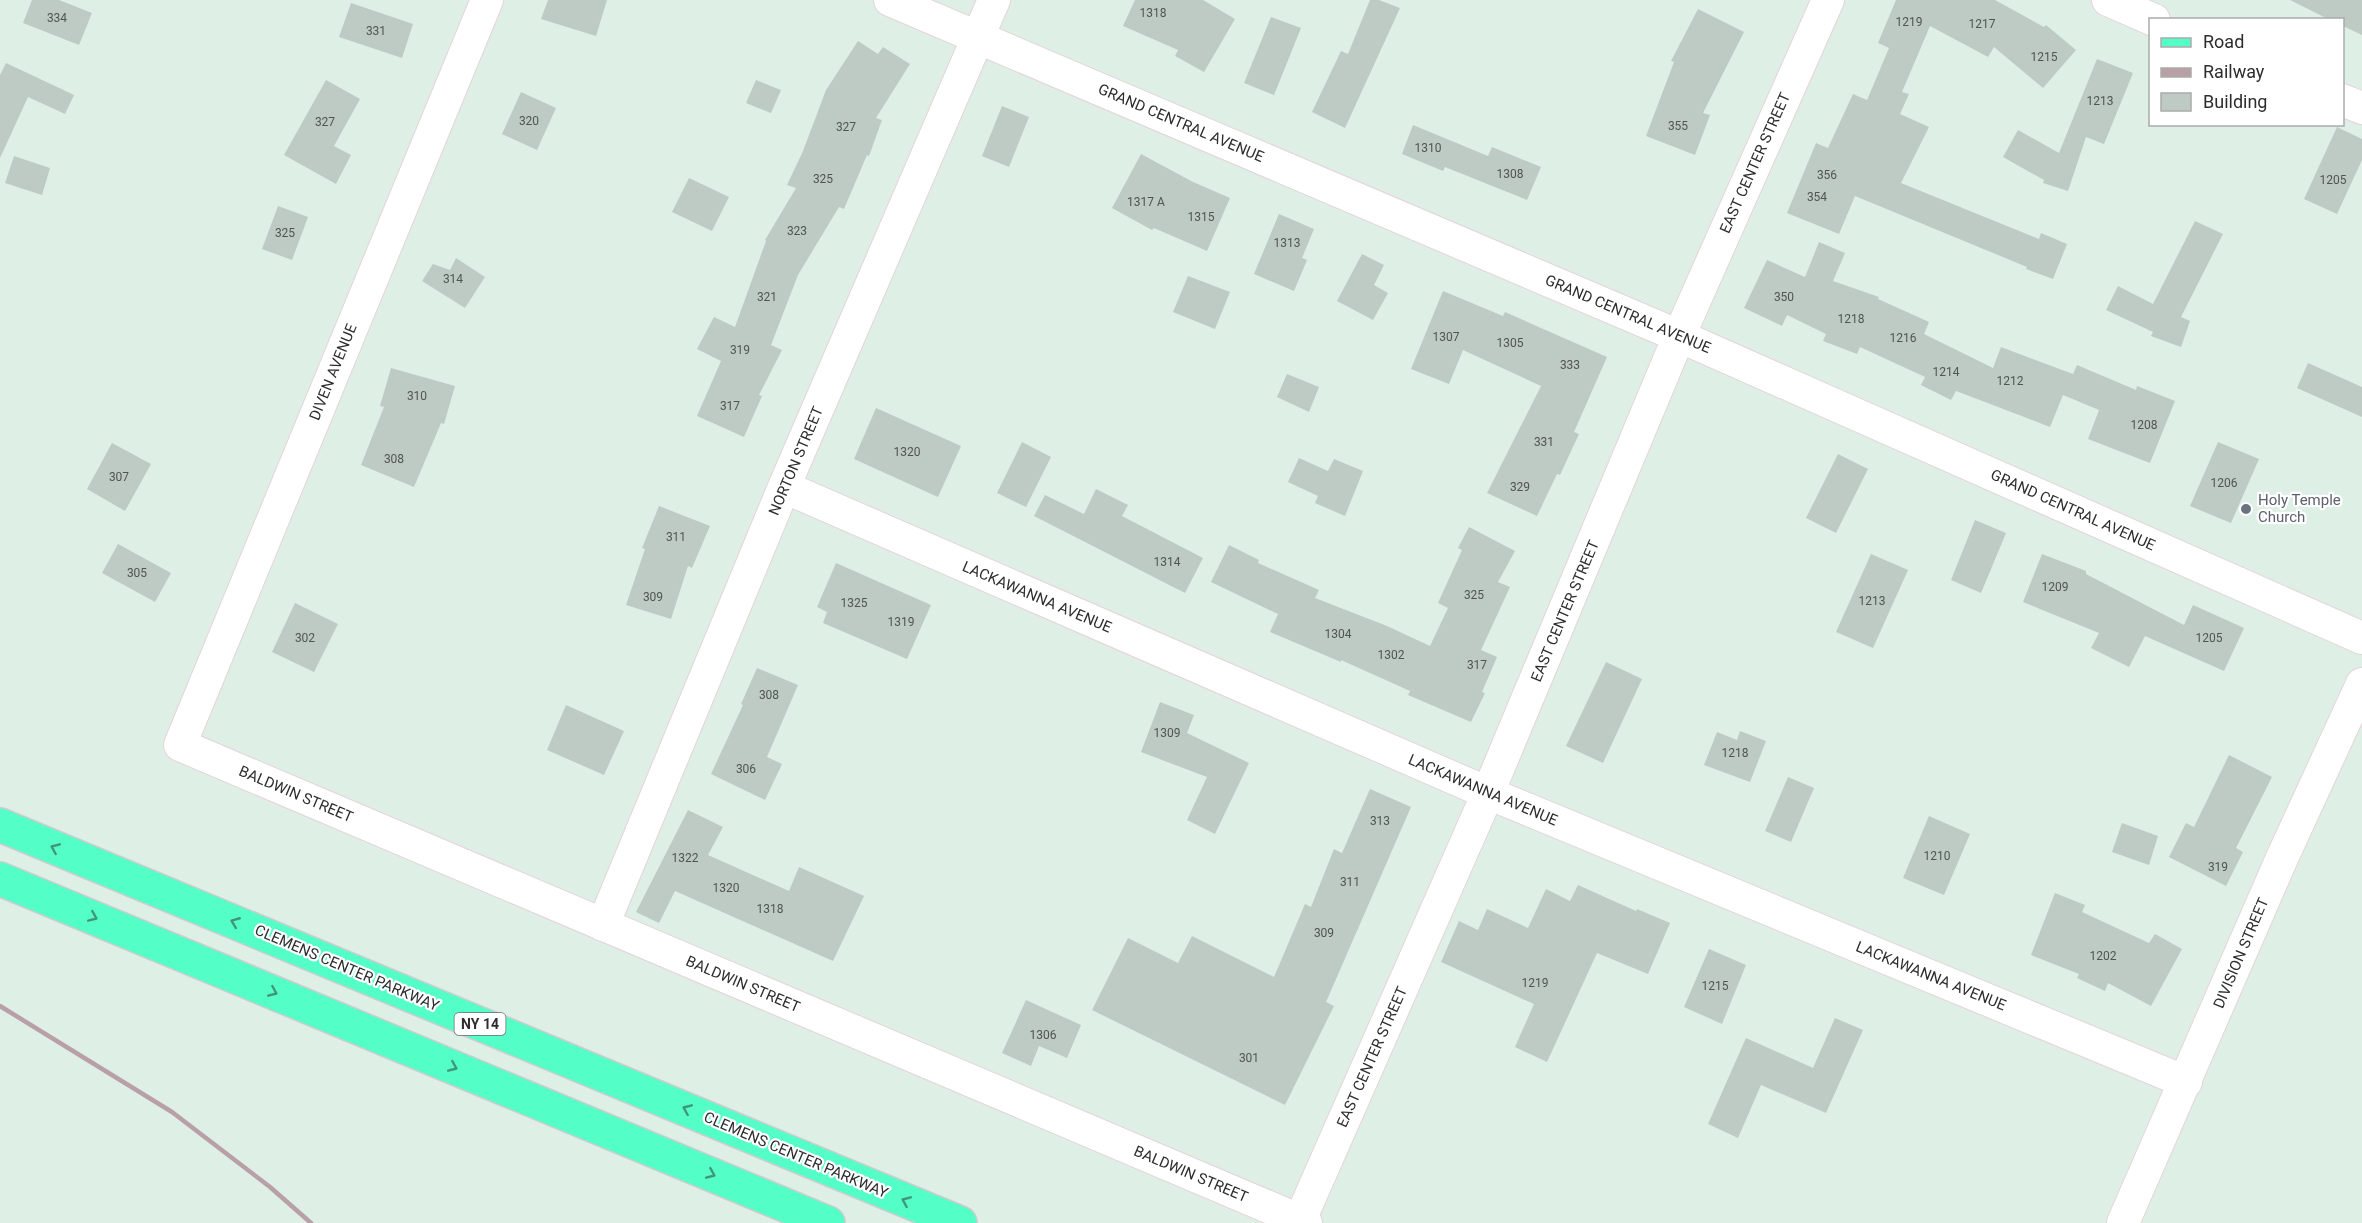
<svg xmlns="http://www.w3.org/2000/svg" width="2362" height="1223" viewBox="0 0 2362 1223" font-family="Roboto,sans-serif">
  <rect width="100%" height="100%" fill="#deefe6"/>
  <path fill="#bdcbc4" d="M32,0H59L92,13L79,45L23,23Z
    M548,0H607L596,36L541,19Z
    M1135,0H1203L1235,19L1204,72L1175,56L1178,50L1123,26Z
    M1370,0H1379L1400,8L1345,128L1312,112L1341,51L1348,54Z
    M1896,0H1995L2044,27L2046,25L2076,50L2043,88L1994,47L1988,57L1930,26L1902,92L1909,94L1900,114L1929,127L1901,183L2039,239L2041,233L2067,244L2053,279L2026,269L2027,267L1855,196L1839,234L1787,213L1816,143L1828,148L1853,94L1867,100L1889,48L1878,43Z
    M2290,0H2362V35L2343,26V20H2330Z
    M351,3L413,24L402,58L339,37Z
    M1698,9L1744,32L1703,113L1710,115L1695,155L1646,136L1674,62L1671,61Z
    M1271,17L1301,28L1274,95L1244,83Z
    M858,41L878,54L883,47L910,64L876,118L882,120L869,156L867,155L844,209L839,207L798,275L771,345L782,350L759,395L762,396L744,437L697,416L721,361L697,349L714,317L735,327L766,241L765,240L796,188L787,185L803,151L826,90Z
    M2097,59L2133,73L2104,144L2086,137L2068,191L2043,183L2044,180L2003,157L2018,130L2059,153Z
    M6,63L74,95L65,114L28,97L0,158V75Z
    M326,80L360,99L334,146L351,155L336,184L284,155Z
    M756,80L781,90L771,113L746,103Z
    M521,92L556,108L537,150L502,134Z
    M1002,106L1029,117L1009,167L982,156Z
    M1413,125L1488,156L1492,147L1541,167L1527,200L1445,167L1443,171L1402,154Z
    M2337,127L2362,139V160L2337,214L2304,199Z
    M1141,154L1193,182L1230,198L1207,251L1154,228L1152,230L1112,208Z
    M14,156L50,168L42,195L5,183Z
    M689,178L729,197L712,231L672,212Z
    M278,206L308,217L292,260L262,249Z
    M1279,214L1314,229L1302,258L1307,260L1294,291L1254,274Z
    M2195,221L2223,234L2181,317L2190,321L2181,347L2151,336L2153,332L2106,310L2118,286L2153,304Z
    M1819,242L1845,253L1833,281L1879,297L1878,299L1929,322L1924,334L1993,368L2001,347L2073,374L2077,365L2136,390L2137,386L2175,401L2150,463L2088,439L2099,410L2063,395L2050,427L1956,391L1951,400L1921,385L1925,377L1860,347L1857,354L1823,341L1826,334L1787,315L1782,326L1744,308L1767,260L1805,277Z
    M1362,254L1384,265L1374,285L1388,293L1373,320L1337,301Z
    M456,258L485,277L465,308L422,281L433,264L450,270Z
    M1188,276L1230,292L1215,329L1173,312Z
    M1443,291L1503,316L1505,312L1607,357L1574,432L1579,434L1560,475L1557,474L1537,516L1487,493L1541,386L1463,350L1449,384L1411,369Z
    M2308,363L2362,387V417L2297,388Z
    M391,368L455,386L444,424L441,423L414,487L361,465L384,407L380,406Z
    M1287,374L1319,387L1309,412L1277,397Z
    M876,408L961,446L938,497L854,459Z
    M1022,442L1051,457L1026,507L997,493Z
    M2218,442L2259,459L2231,523L2190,506Z
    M112,443L151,464L125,511L87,489Z
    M1838,454L1868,469L1836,533L1806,518Z
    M1299,458L1328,471L1334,459L1363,471L1345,516L1315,503L1318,496L1288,482Z
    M1096,489L1128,505L1122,516L1203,558L1185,593L1034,516L1045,495L1084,514Z
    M659,506L710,526L692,568L688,566L671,619L626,605L645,549L642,548Z
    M1975,520L2006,533L1981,593L1951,580Z
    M1469,527L1515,551L1498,582L1510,587L1481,650L1497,657L1482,692L1485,693L1471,722L1408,695L1410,691L1341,660V662L1270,632L1278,614L1211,582L1229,545L1259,560L1258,563L1319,590L1315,598L1387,626L1430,646L1448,608L1438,603L1462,550L1458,548Z
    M118,544L171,573L155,602L102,573Z
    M1871,554L1908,570L1873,648L1836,632Z
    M2042,554L2086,571V574L2184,625L2193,605L2244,628L2224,671L2145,636L2129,667L2091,648L2099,633L2023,602Z
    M836,563L931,605L907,659L823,623L827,612L817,607Z
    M295,603L338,624L314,672L272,652Z
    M1606,662L1642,679L1603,763L1566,746Z
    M757,668L798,685L767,757L782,764L765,800L711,774L743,705L741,704Z
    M1160,702L1194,715L1187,733L1249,763L1215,834L1187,820L1207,777L1141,752Z
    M566,705L624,731L604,775L547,750Z
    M1740,731L1766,741L1750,782L1704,765L1717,732L1737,740Z
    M2229,755L2272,777L2236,848L2243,852L2226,886L2169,857L2186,823L2194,827Z
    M1788,777L1814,788L1791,842L1765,831Z
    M1370,789L1411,807L1326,1002L1334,1006L1285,1105L1092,1010L1128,938L1178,963L1192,936L1274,977L1305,904L1311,907L1334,849L1342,853Z
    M688,810L723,827L708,855L789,891L799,867L864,896L833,961L675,891L659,923L636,912Z
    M1929,816L1970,834L1944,895L1903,878Z
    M2122,823L2158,836L2149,865L2112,852Z
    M1578,885L1636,911L1637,909L1670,923L1648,974L1597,953L1547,1062L1515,1047L1534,1004L1441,962L1459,921L1478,930L1487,909L1528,928L1546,889L1570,901Z
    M2055,893L2085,905L2082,912L2149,943L2155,934L2182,949L2151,1006L2108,983L2105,991L2077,978L2079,974L2031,955Z
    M1709,949L1746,965L1722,1024L1684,1007Z
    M1026,1000L1081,1025L1067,1058L1039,1046L1031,1066L1002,1053Z
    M1835,1018L1863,1030L1826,1113L1761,1085L1738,1138L1708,1124L1746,1038L1813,1068Z"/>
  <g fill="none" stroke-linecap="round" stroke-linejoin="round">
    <defs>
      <path id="street" d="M487,0L180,745L1306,1223
        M890,0L1679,336L2362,638
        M2108,0L2154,20
        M2342,100L2362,108
        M784,487L1488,793L2186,1082
        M603,925L784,487L994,0
        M1300,1220L1488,793L1679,336L1828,0
        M2123,1223L2282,858L2362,684"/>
      <path id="primary" d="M0,825L960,1223
        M0,879L828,1223"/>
    </defs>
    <use href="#street" stroke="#e6d3d8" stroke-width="34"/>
    <use href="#primary" stroke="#cdcdcd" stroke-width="36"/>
    <use href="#street" stroke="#fff" stroke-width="32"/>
    <use href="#primary" stroke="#54fec7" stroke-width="33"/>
    <path stroke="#b9a0a6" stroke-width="4.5" d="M0,1006L172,1112L270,1187L311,1223"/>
  </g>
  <defs><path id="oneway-chevron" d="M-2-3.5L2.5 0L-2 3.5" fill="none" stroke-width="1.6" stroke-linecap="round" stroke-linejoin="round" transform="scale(1.5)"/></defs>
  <g stroke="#40967a">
    <use href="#oneway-chevron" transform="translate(55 848) rotate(-157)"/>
    <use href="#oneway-chevron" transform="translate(93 917) rotate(23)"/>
    <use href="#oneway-chevron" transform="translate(235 922) rotate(-158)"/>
    <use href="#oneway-chevron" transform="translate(273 992) rotate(23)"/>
    <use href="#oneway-chevron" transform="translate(453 1067) rotate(23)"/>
    <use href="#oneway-chevron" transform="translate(687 1109) rotate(-157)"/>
    <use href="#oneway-chevron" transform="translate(711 1174) rotate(23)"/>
    <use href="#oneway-chevron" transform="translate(906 1201) rotate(-157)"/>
  </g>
  <circle fill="#6b7280" stroke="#fff" stroke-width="2" cx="2246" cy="509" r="6"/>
  <g text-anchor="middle" stroke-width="4.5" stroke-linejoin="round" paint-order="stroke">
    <g font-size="12" fill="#515453">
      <text x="1153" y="17">1318</text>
      <text x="57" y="22">334</text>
      <text x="1909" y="26">1219</text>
      <text x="1982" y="28">1217</text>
      <text x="376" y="35">331</text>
      <text x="2044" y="61">1215</text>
      <text x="2100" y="105">1213</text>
      <text x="529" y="125">320</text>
      <text x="325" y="126">327</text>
      <text x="1678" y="130">355</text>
      <text x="846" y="131">327</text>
      <text x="1428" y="152">1310</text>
      <text x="1510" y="178">1308</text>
      <text x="1827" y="179">356</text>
      <text x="823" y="183">325</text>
      <text x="2333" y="184">1205</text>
      <text x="1817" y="201">354</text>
      <text x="1146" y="206">1317 A</text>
      <text x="1201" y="221">1315</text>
      <text x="797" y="235">323</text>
      <text x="285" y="237">325</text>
      <text x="1287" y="247">1313</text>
      <text x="453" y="283">314</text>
      <text x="767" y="301">321</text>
      <text x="1784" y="301">350</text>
      <text x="1851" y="323">1218</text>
      <text x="1446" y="341">1307</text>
      <text x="1903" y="342">1216</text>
      <text x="1510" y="347">1305</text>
      <text x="740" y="354">319</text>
      <text x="1570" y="369">333</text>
      <text x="1946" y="376">1214</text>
      <text x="2010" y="385">1212</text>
      <text x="417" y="400">310</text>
      <text x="730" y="410">317</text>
      <text x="2144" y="429">1208</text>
      <text x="1544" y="446">331</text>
      <text x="907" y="456">1320</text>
      <text x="394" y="463">308</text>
      <text x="119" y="481">307</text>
      <text x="2224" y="487">1206</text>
      <text x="1520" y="491">329</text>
      <text x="676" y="541">311</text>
      <text x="1167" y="566">1314</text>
      <text x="137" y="577">305</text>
      <text x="2055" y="591">1209</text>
      <text x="1474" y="599">325</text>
      <text x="653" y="601">309</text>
      <text x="1872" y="605">1213</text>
      <text x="854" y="607">1325</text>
      <text x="901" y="626">1319</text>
      <text x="1338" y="638">1304</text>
      <text x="305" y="642">302</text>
      <text x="2209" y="642">1205</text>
      <text x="1391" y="659">1302</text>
      <text x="1477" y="669">317</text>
      <text x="769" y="699">308</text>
      <text x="1167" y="737">1309</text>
      <text x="1735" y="757">1218</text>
      <text x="746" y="773">306</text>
      <text x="1380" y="825">313</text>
      <text x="1937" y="860">1210</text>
      <text x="685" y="862">1322</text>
      <text x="2218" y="871">319</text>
      <text x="1350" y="886">311</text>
      <text x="726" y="892">1320</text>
      <text x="770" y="913">1318</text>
      <text x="1324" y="937">309</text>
      <text x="2103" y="960">1202</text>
      <text x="1535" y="987">1219</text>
      <text x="1715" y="990">1215</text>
      <text x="1043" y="1039">1306</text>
      <text x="1249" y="1062">301</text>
    </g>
    <rect fill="#fff" stroke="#6c6c6c" stroke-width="1.5" x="454.5" y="1013" width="51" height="22" rx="4.5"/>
    <g font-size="14" font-weight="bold" fill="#2d2d2d">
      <text x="480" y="1029">NY 14</text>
    </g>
    <g font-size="15" fill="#2d2d2d" stroke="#fff">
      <text transform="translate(1181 123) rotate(23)" y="5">GRAND CENTRAL AVENUE</text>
      <text transform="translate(1755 163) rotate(-66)" y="5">EAST CENTER STREET</text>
      <text transform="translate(1628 314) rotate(23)" y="5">GRAND CENTRAL AVENUE</text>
      <text transform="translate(333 372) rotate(-68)" y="5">DIVEN AVENUE</text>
      <text transform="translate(796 461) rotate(-67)" y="5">NORTON STREET</text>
      <text transform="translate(2073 510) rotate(24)" y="5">GRAND CENTRAL AVENUE</text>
      <text transform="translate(1037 597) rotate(23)" y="5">LACKAWANNA AVENUE</text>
      <text transform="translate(1565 611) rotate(-67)" y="5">EAST CENTER STREET</text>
      <text transform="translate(1483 790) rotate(23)" y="5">LACKAWANNA AVENUE</text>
      <text transform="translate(296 794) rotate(23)" y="5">BALDWIN STREET</text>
      <text transform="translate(2241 953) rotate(-67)" y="5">DIVISION STREET</text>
      <text transform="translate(347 968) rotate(23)" y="5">CLEMENS CENTER PARKWAY</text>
      <text transform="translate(1931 976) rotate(22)" y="5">LACKAWANNA AVENUE</text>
      <text transform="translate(743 984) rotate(23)" y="5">BALDWIN STREET</text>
      <text transform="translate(1372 1057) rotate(-66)" y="5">EAST CENTER STREET</text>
      <text transform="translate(796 1155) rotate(23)" y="5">CLEMENS CENTER PARKWAY</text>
      <text transform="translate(1191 1174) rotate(23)" y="5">BALDWIN STREET</text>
    </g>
    <g font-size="15" fill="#5b616d" stroke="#fff" text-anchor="start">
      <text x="2258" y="505">Holy Temple<tspan x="2258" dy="17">Church</tspan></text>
    </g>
  </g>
  <rect x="2149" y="18" width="195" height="108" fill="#ffffff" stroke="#ababab" stroke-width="1.5"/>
  <rect x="2161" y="38" width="30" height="9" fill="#54fec7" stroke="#ababab" stroke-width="1.5"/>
  <text x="2203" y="48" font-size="18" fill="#2d2d2d">Road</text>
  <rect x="2161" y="68" width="30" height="9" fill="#b9a0a6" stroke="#ababab" stroke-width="1.5"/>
  <text x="2203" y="78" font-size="18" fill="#2d2d2d">Railway</text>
  <rect x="2161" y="93" width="30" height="18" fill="#bdcbc4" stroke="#ababab" stroke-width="1.5"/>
  <text x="2203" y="108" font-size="18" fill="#2d2d2d">Building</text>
</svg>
